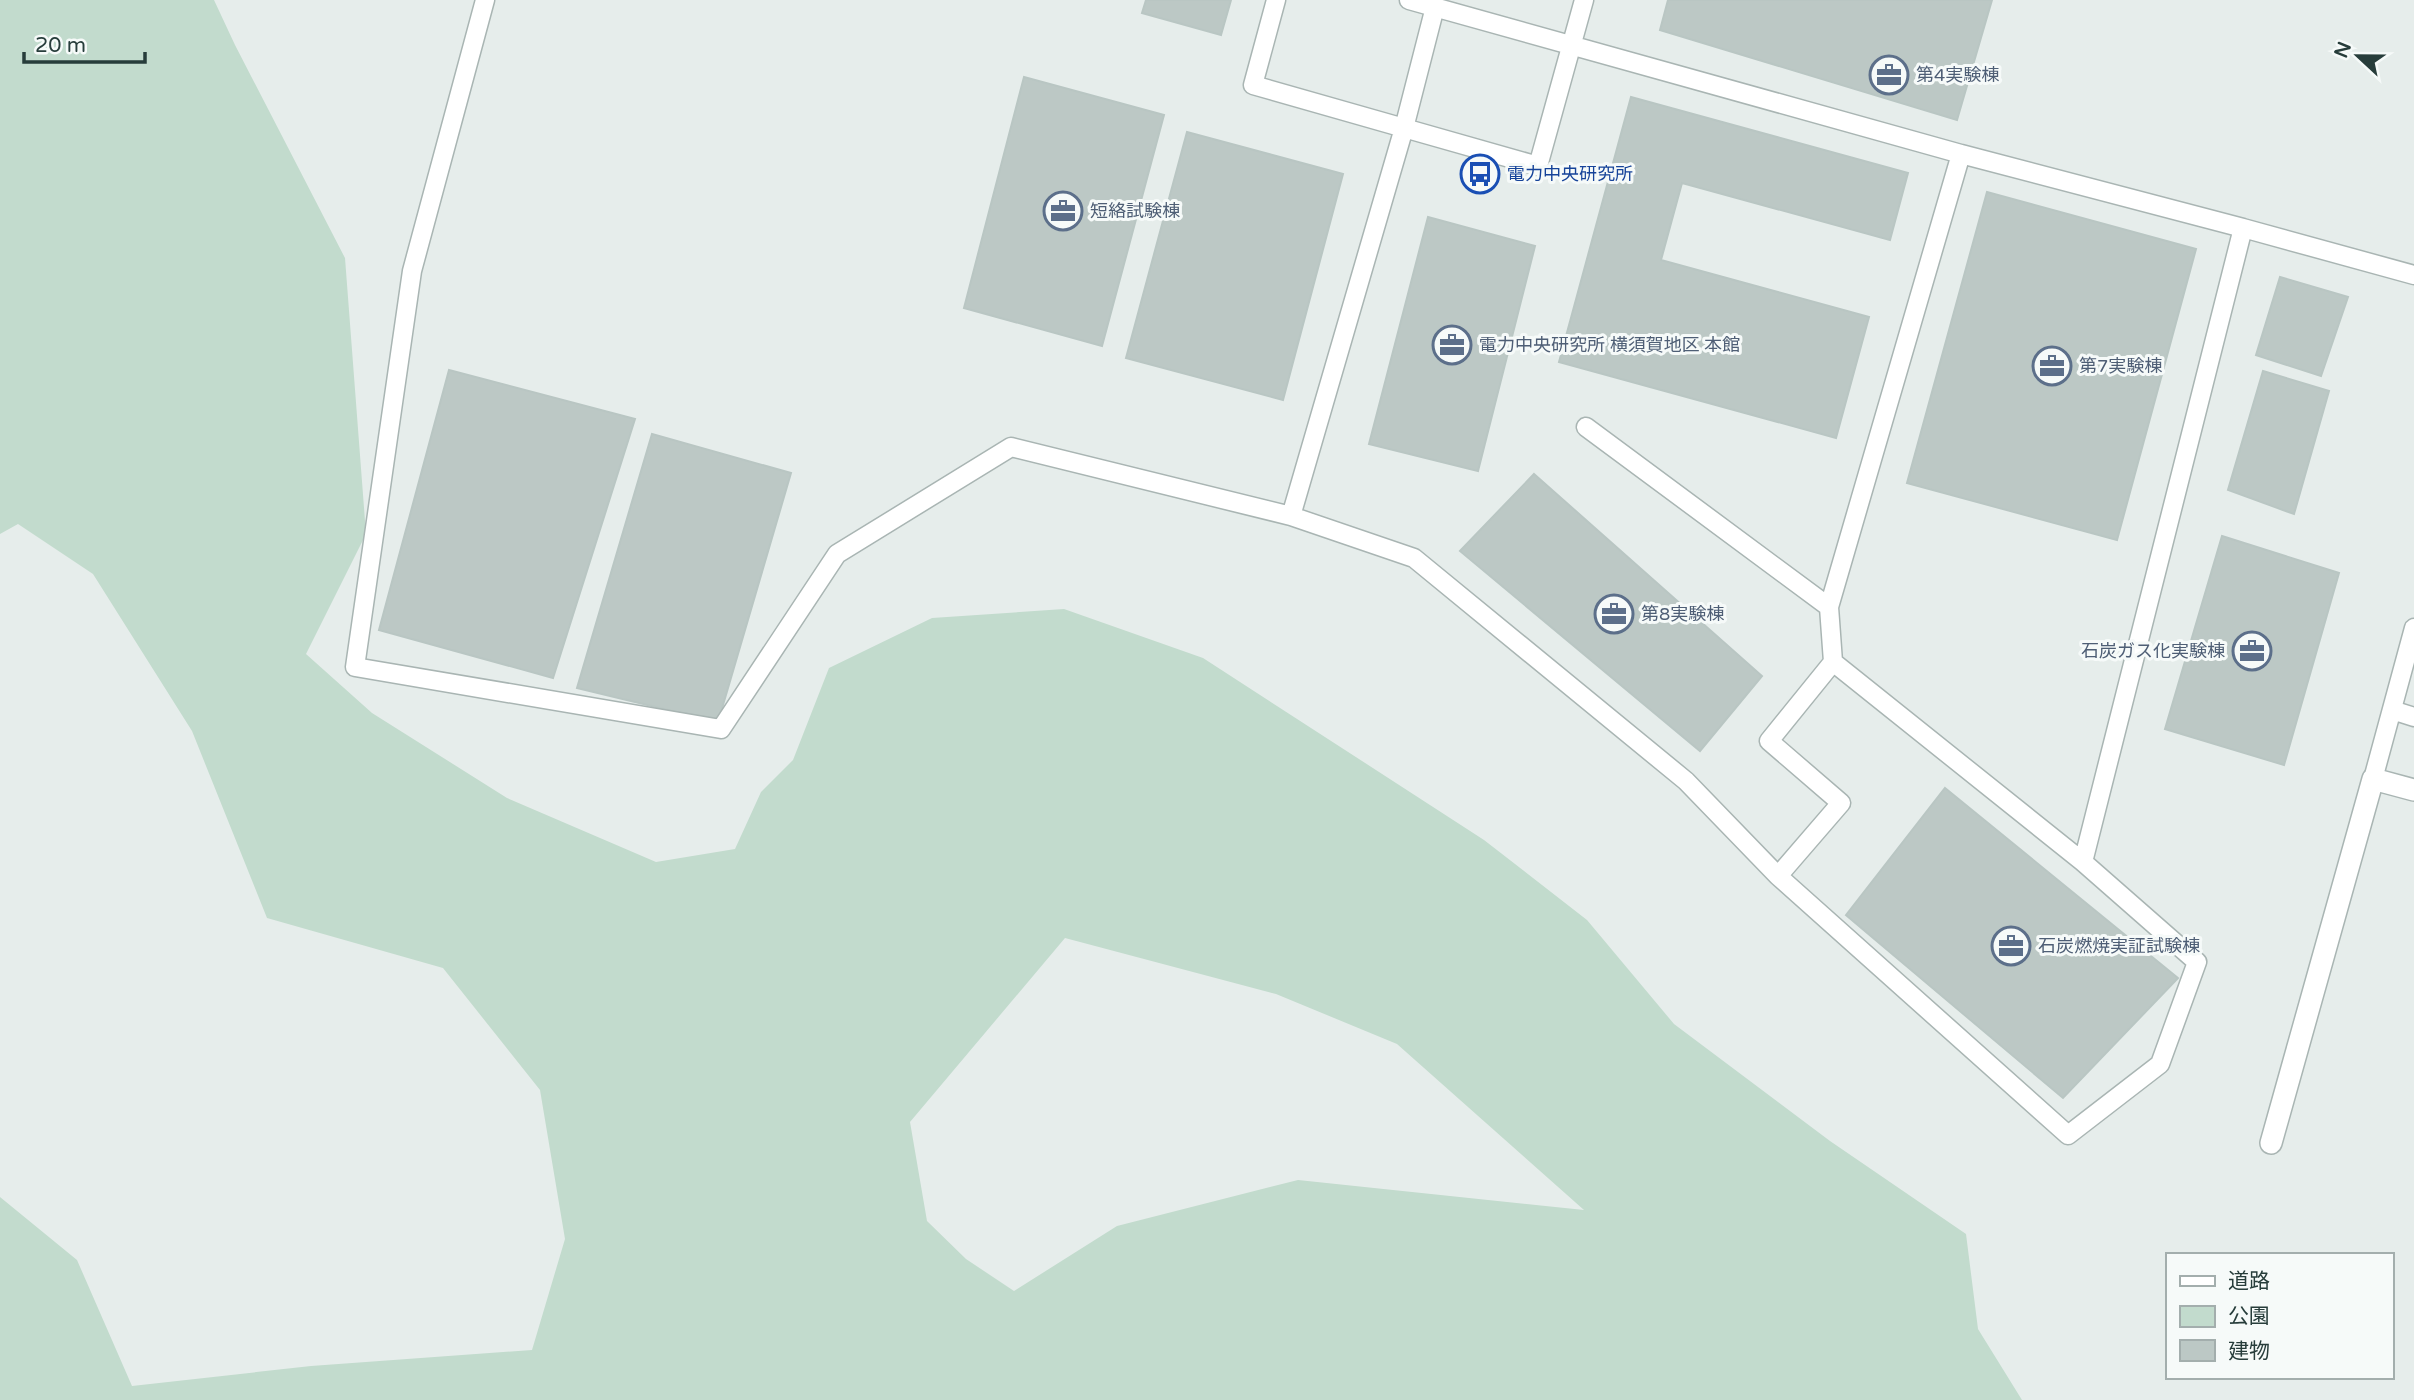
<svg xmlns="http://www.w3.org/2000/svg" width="2414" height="1400" viewBox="0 0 2414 1400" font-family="'Varela Round','Noto Sans JP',sans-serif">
  <rect width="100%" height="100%" fill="#e6edeb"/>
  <path fill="#c2dbcd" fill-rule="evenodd" d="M0,0H214L235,45L345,258L366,534L306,654L372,713L507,798L656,862L735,849L761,792L793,760L829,668L932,618L1064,609L1203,658L1484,840L1587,920L1674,1024L1830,1141L1966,1234L1978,1329L2022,1400H0V1197L77,1260L132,1386L311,1366L532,1350L565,1239L540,1090L443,968L267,918L192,731L93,574L18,524L0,534ZM1065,938L1276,994L1397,1044L1584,1210L1298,1180L1117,1226L1014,1291L966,1259L927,1221L910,1122Z"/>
  <path fill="#bcc8c5" stroke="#b9c6c3" stroke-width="2" d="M1146,0H1231L1221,35L1142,13Z
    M1668,0H1992L1957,120L1660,30Z
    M1024,77L1164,115L1102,346L964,308Z
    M1631,97L1908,173L1890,240L1682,183L1661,260L1869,317L1836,438L1559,362Z
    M1187,132L1343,174L1283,400L1126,358Z
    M1987,192L2196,249L2117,540L1907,483Z
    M1428,217L1535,246L1478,471L1369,444Z
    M2280,277L2348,297L2321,376L2256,355Z
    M449,370L635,419L553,678L379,630Z
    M2263,371L2329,391L2294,514L2228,490Z
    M652,434L791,473L718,722L577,688Z
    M1534,474L1762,676L1700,751L1460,551Z
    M2222,536L2339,573L2284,765L2165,729Z
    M1945,788L2178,978L2063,1098L1846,915Z"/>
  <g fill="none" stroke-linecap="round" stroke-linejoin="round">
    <defs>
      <path id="service" d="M485,0L412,271L355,667L721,729L837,554L1011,447L1291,516L1404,128L1538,166L1584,0
        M1276,0L1253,85L1404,128L1435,7
        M1409,0L1961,154
        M2243,228L2414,275
        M1586,427L1829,607
        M1291,516L1414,558L1686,781L1778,876
        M1833,662L2083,862L2197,962L2160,1064L2068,1135L1778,876L1841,803L1769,741L1833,662L1829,607L1961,154L2243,228L2083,862
        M2392,710L2414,717
        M2373,779L2414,628"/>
      <path id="minor" d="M2271,1143L2373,779L2414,790"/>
    </defs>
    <use href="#service" stroke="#a9b5b3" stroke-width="21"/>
    <use href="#minor" stroke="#a9b5b3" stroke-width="24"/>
    <use href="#service" stroke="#fff" stroke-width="18"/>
    <use href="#minor" stroke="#fff" stroke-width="21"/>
  </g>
  <defs>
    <symbol id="office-ring" viewBox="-11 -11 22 22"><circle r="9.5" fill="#f6faf9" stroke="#5c6f8a" stroke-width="1.5"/><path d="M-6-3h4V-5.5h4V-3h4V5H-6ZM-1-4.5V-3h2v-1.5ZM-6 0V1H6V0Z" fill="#5c6f8a"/></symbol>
    <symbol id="bus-ring" viewBox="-11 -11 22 22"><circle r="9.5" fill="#f6faf9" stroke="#1a4fb4" stroke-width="1.5"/><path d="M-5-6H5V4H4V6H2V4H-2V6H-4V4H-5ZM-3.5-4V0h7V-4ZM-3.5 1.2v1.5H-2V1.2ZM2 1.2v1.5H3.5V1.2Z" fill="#1a4fb4"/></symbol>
  </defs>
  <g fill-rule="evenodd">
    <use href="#office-ring" x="1867" y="53" width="44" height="44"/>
    <use href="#bus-ring" x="1458" y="152" width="44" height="44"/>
    <use href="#office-ring" x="1041" y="189" width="44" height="44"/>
    <use href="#office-ring" x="1430" y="323" width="44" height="44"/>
    <use href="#office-ring" x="2030" y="344" width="44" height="44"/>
    <use href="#office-ring" x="1592" y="592" width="44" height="44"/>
    <use href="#office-ring" x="2230" y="629" width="44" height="44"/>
    <use href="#office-ring" x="1989" y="924" width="44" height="44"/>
  </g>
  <g text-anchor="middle" stroke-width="6" stroke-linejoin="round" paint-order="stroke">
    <g font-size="18" fill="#4e5e75" stroke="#f6faf9" text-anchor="start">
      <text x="1916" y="81">第4実験棟</text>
      <text x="1090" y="217">短絡試験棟</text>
      <text x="1479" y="351">電力中央研究所 横須賀地区 本館</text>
      <text x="2079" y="372">第7実験棟</text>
      <text x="1641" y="620">第8実験棟</text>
      <text x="2225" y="657" text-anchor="end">石炭ガス化実験棟</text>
      <text x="2038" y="952">石炭燃焼実証試験棟</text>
    </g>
    <g font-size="18" fill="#164399" stroke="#f6faf9" text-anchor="start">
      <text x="1507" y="180">電力中央研究所</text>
    </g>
  </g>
  <rect x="2166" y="1253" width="228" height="126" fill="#f6faf9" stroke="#a3aead" stroke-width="2"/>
  <rect x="2180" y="1276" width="35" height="10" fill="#ffffff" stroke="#a3aead" stroke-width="2"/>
  <text x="2228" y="1288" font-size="21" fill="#273d3b">道路</text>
  <rect x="2180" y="1306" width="35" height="21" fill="#c2dbcd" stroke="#a3aead" stroke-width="2"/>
  <text x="2228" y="1323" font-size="21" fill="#273d3b">公園</text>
  <rect x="2180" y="1340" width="35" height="21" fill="#bcc8c5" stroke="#a3aead" stroke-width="2"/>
  <text x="2228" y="1358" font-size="21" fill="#273d3b">建物</text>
  <g transform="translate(2358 56) rotate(292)" stroke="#f6faf9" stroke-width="5" paint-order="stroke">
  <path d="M0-5L12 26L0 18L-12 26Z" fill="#273d3b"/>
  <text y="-10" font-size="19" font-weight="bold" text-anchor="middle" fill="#273d3b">N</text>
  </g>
  <path d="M24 52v10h121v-10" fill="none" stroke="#273d3b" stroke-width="3.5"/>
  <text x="35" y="52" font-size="21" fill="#273d3b" stroke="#f6faf9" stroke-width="5" paint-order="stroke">20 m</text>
</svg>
